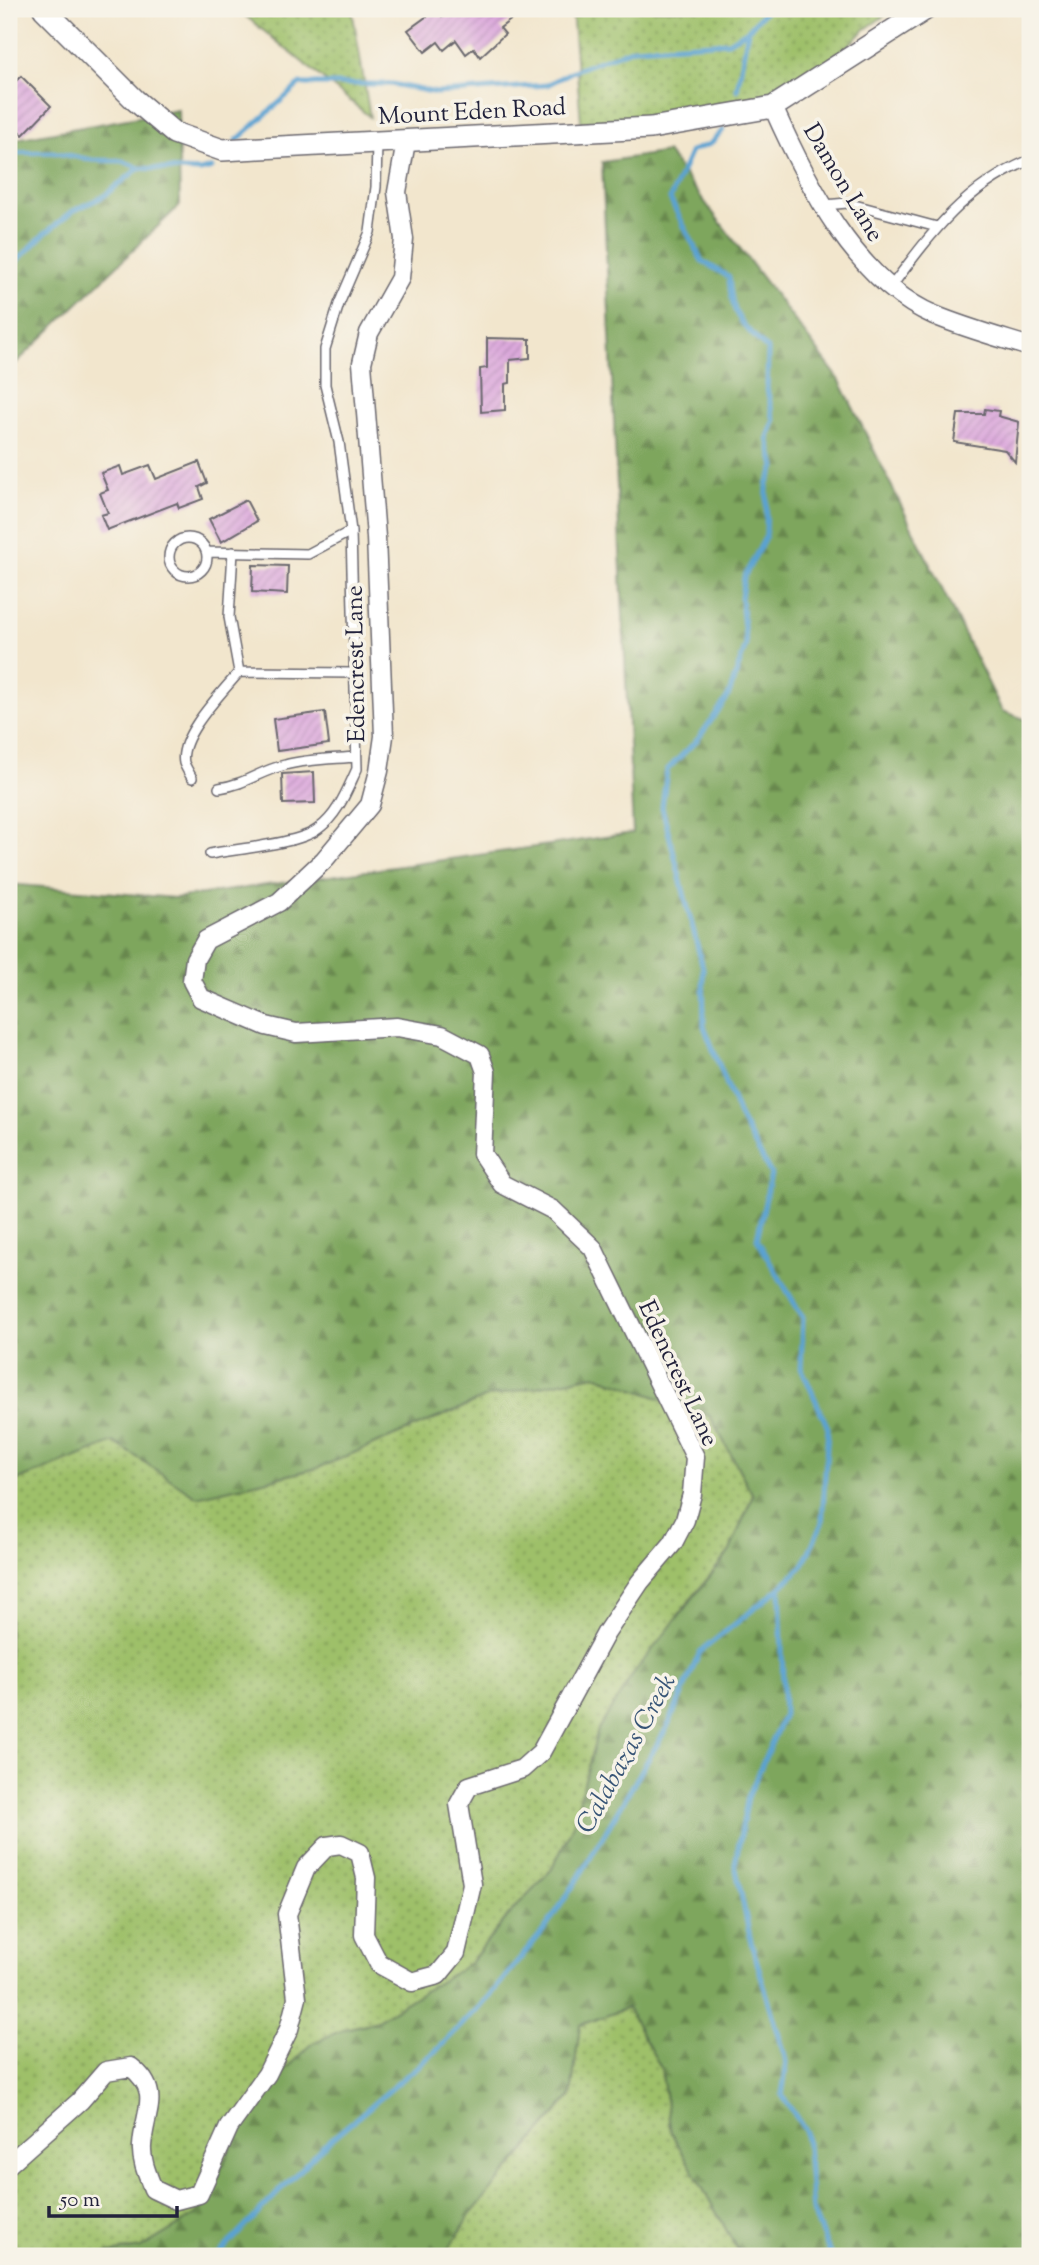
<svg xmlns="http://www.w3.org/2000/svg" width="1039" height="2265" viewBox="0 0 1039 2265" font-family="'Sorts Mill Goudy',serif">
  <defs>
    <pattern id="grass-dots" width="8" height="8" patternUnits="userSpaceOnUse" patternTransform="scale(1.75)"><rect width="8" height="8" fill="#9ec069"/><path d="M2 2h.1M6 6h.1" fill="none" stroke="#809c58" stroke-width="1.8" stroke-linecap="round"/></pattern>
    <pattern id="forest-firs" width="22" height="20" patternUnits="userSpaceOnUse" patternTransform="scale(1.75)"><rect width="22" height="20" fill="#7ea65d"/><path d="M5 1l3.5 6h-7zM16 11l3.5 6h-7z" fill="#67874e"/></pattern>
    <pattern id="building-hatch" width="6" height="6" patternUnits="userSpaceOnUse" patternTransform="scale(1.75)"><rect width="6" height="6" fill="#dca9dc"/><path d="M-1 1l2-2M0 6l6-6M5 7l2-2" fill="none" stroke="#bc91be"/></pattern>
  </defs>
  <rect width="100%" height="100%" fill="#f7f3e8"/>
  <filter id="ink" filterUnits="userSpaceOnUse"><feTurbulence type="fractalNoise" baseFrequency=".0143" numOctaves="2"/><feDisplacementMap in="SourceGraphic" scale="14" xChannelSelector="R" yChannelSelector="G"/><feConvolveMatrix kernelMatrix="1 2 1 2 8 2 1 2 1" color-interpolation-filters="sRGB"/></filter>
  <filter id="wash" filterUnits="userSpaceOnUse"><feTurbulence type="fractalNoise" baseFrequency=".00686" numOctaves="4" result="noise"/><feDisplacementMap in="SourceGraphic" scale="28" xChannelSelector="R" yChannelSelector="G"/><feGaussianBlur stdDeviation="1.57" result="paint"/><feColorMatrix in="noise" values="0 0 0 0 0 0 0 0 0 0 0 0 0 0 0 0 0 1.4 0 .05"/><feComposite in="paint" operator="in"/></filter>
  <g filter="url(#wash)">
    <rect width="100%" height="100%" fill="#f2e6cd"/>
    <path fill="url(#grass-dots)" stroke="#607152" stroke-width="2" d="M237,9H352L370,117Z
      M572,9H894L864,30L782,110L581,122Z
      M595,1375L710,1416L753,1495L730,1551L682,1610L598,1730L573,1825L552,1869L512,1911L470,1963L374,2022L345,2029L239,2129L209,2196L194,2216L141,2248L92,2256H9V1477L16,1481L114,1442L197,1497L318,1468L487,1397Z
      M628,2008L661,2068L671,2132L741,2256H444L470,2215L571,2096L580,2025Z"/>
    <path fill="url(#forest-firs)" stroke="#50644c" stroke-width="2" d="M178,110L180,205L9,370V140Z
      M667,152L839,379L1002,711L1030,721V2256H741L671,2132L661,2068L627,2008L580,2025L571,2096L470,2215L444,2256H92L141,2248L194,2216L209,2196L239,2129L278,2077L314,2042L345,2029L374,2022L470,1963L512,1911L552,1869L573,1825L598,1730L633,1674L730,1551L753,1495L710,1416L595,1375L487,1397L318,1468L197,1497L114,1442L16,1481L9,1477V884L175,898L633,833L602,162Z"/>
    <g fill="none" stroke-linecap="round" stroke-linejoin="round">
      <path stroke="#5aa2d1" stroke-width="5" d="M737,90L748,30L767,9
        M237,140L300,84H392L437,93L547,85L573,71L634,48L728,42L748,30
        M9,153L52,152L92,160L123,161L139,168L200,171L212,168
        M9,269L43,235L73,211L104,196L139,168
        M780,1588L784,1714L748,1797L735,1864L751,1942L787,2062L782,2095L806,2132L812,2210L831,2256
        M217,2256L321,2148L436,2051L488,1998L547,1926L579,1877L669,1724L700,1652L780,1588L803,1565L822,1523L828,1428L801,1367L803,1318L757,1239L771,1174L740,1118L704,1026L703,968L662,807L667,770L698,739L728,697L746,645L741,598L744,577L766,536L767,485L775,467L768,438L774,421L767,389L768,350C740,322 732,318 729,277L702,261L670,199L691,151L710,144L723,130"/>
    </g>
    <g id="blocks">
      <path fill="url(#building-hatch)" d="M437,9L442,16L452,9H525L500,28L505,34L480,57L474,48L466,54L456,40L444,50L438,42L425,52L408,30Z
        M21,76L51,106L23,135L9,121V88Z
        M487,338L530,339V358L510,360V383L505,384V410L481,412L480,369L487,368Z
        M985,409L999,411L998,416L1019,422L1015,462L1005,450L954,442L958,414H984Z
        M199,462L207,483L199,487L203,499L179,508L177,503L107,530L101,515L108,513L100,493L108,490L101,473L120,466L123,475L150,465L156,479Z
        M246,500L257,521L221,542L209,519Z
        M253,565L288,566L287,594L252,592Z
        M325,712L329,744L277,751L273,719Z
        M314,772L315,803L283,804L282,774Z"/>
    </g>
  </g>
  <g filter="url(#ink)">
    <use href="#blocks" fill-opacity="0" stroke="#6b676e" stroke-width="2"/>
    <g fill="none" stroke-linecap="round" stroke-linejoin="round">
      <defs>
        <path id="service" d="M825,205L847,203L937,227
          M891,287C932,232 965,187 1030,160
          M169 557a19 19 0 1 1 38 0a19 19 0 1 1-38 0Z
          M207,552L308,554L351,531L339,442L325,385V349L339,304L370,232L376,187L377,143
          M239,672L353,673
          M192,778C189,773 186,768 184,763C178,736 223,692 239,672L229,617L233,552
          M219,788C247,784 259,771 285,765C307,759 333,759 356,757
          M210,854C235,849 299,844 318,829C338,815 347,790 357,769L351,531"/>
        <path id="minor" d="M773,107C806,181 855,281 934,315C965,328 998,337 1030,347
          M9,1986V1989
          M9,2164L80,2101L106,2071L131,2067C163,2092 144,2112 142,2146C141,2161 148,2176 153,2189L176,2200L199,2194L229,2127L267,2074L289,2029L297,1998L287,1914L306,1868L327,1846L341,1844L360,1853L366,1878L364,1935L379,1964L412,1982L438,1975L456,1953L472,1884L459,1804L469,1786L522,1769L541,1752L606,1633L640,1582L673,1543L685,1520L692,1494L695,1457L593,1248L553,1210L502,1184L482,1154L486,1072L480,1055L442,1035L397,1027L296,1033L266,1026L201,998L192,981L195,959L206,940L279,902L324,860L370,805L379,771L384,736L376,537L362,363L369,333L400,278L404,239L397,192L406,142"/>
        <path id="tertiary" d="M44,9L135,100L174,133L222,150L651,128L773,107L926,9"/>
      </defs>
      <use href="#service" stroke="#6b676e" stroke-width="12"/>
      <use href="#minor" stroke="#6b676e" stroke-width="21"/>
      <use href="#tertiary" stroke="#6b676e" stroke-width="24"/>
      <use href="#service" stroke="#fff" stroke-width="9"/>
      <use href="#minor" stroke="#fff" stroke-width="18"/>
      <use href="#tertiary" stroke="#fff" stroke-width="21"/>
    </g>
  </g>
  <g text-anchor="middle" stroke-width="7" stroke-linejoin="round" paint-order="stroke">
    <g font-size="24" fill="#22223b" stroke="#f7f3e8">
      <text transform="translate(472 111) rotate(-3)" y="8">Mount Eden Road</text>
      <text transform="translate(844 182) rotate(59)" y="8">Damon Lane</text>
      <text transform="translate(355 664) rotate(-91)" y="8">Edencrest Lane</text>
      <text transform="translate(679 1373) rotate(65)" y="8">Edencrest Lane</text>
    </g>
    <g font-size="26" font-style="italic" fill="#385577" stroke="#f7f3e8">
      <text transform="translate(625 1753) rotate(-61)" y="9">Calabazas Creek</text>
    </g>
  </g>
  <rect width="1039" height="2265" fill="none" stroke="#f7f3e8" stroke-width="35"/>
  <path d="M49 2206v10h128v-10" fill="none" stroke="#22223b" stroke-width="3.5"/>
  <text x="60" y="2206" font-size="21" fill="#22223b" stroke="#f7f3e8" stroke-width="5" paint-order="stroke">50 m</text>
</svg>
